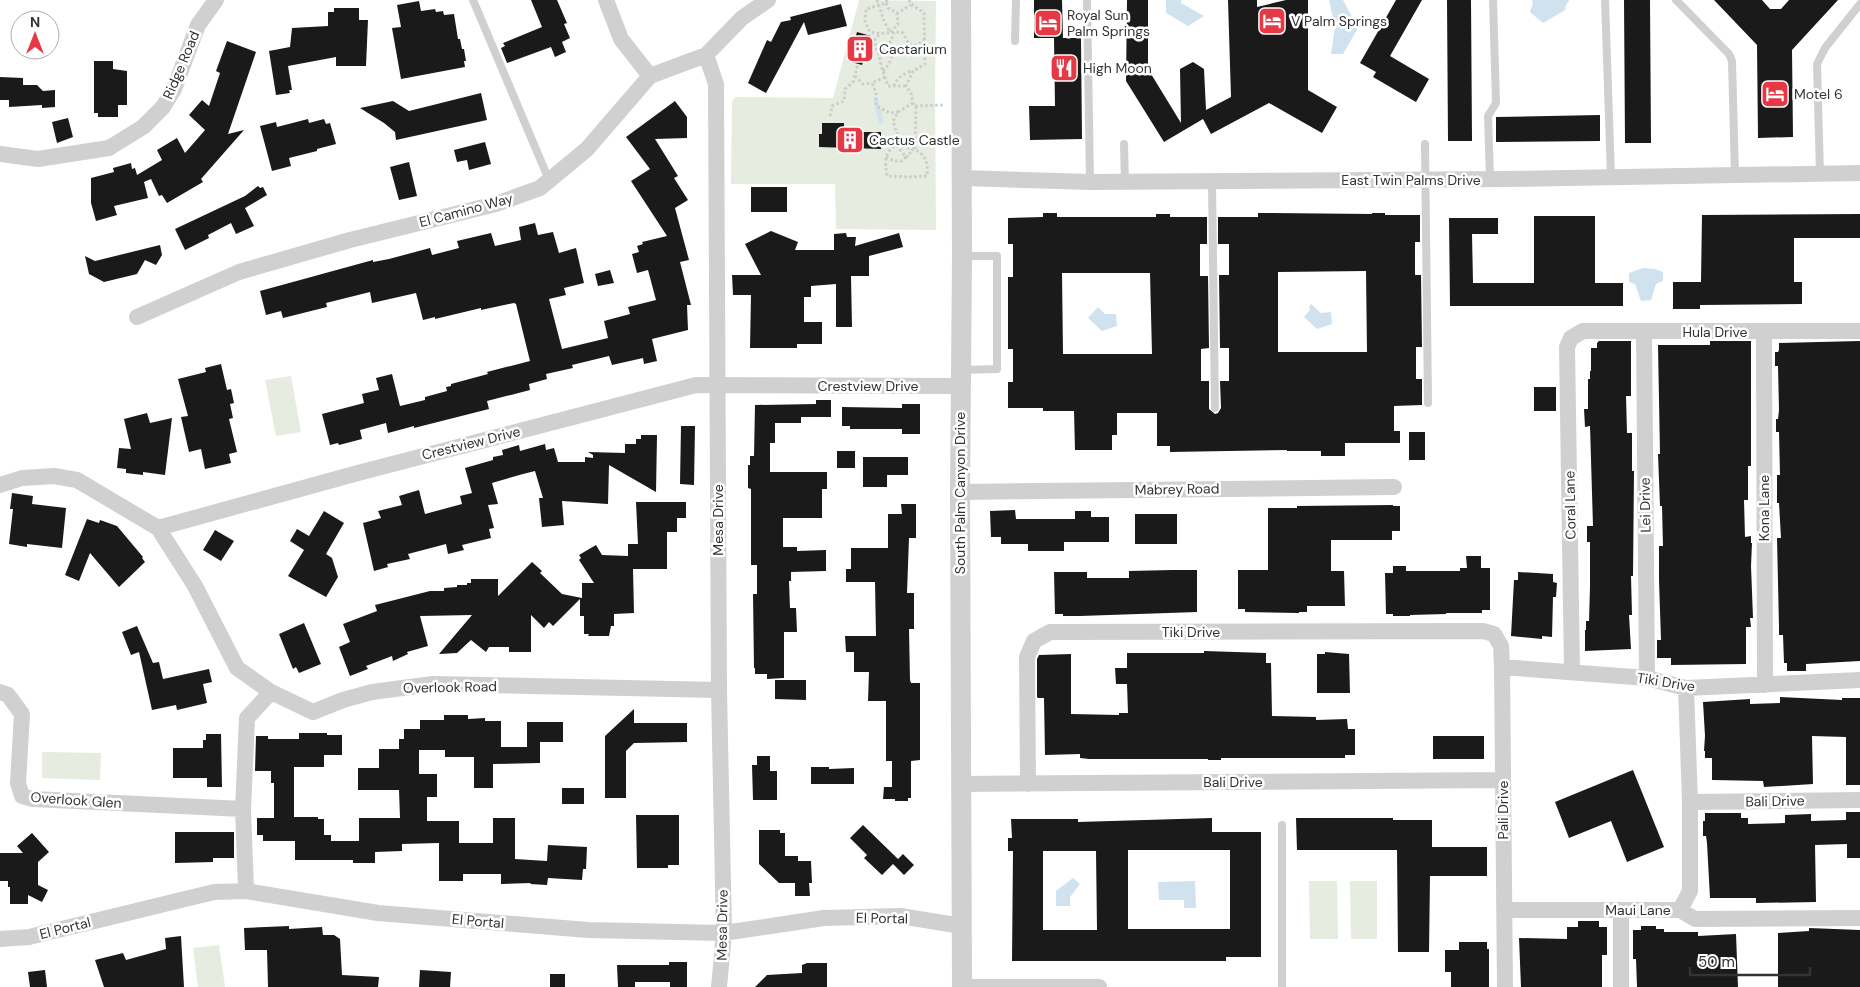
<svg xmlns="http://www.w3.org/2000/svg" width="1860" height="987" viewBox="0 0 1860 987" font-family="'DM Sans',sans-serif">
  <rect width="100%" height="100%" fill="#fff"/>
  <path fill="#e6ecdf" d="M859,0L936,1L935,97L936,230L836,229L835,184H731L732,102L735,97L833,98Z
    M291,376L301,432L276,436L265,380Z
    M42,752L101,753L100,780L42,778Z
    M1309,881H1337L1338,939H1310Z
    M1350,881H1377V939H1351Z
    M219,945L225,987H198L193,948Z"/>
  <path fill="#cfe2ee" d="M1166,0H1181V3L1204,16L1188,26L1166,13Z
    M1329,0H1343L1358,28L1343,54H1331L1335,27Z
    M1532,0H1569V1L1566,5L1565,10L1543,23L1530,12L1533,3Z
    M1643,268L1655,269L1663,272V281L1656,284L1651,300L1641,301L1635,284L1629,282V273Z
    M1311,304L1321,313L1331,312L1332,324L1317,329L1304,317L1310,310L1309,307Z
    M1098,307L1105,314H1116L1117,326L1102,331L1088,318Z
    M1073,878L1080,884L1070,897V906H1056V891Z
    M1195,881L1196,908H1184V900H1159L1158,882Z"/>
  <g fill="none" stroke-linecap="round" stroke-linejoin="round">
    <path stroke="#cfe2ee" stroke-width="5" d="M876,101L881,121"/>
  </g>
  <path fill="#1a1a1a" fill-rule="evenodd" d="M531,0H557L567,23L564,24L570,38L562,42L566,52L555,57L551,47L507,63L501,48L505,46L503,43L542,27Z
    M1034,0H1062L1063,38H1081L1082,139L1030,140L1029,106H1055L1054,38H1034Z
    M1127,0H1148V69L1181,123L1180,69L1193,62L1204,69L1206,110L1231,97L1228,0H1257V7L1286,0H1308V90L1337,107L1322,133L1269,103L1211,134L1203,119L1164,142L1126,81Z
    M1396,0H1422L1390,56L1429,79L1416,102L1373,77L1376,72L1360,63Z
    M1447,0H1471L1472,141H1448Z
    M1624,0H1650L1651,143H1625Z
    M1714,0H1762L1770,9H1781L1789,0H1838L1792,50L1793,137L1758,138L1757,45Z
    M419,1L421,11L435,9L436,12L443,11L444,15L454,14L458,39H460L462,49H464L466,61H464L465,67L401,79L392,28L401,27L397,5Z
    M841,4L847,26L808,35L804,22L766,93L748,83L767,40L771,42L781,22L791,20L790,17Z
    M334,8H359V20H368L366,66H336V57L288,66L292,90H289L290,93L276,95L269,51L290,47L292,28L328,26V12H334Z
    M857,32L871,36L862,65L848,61Z
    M227,41L256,52L228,134L244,130L201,179L203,182L167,203L162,195L159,196L151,179L144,182L148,198L114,206L117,215L96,221L91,203V178L114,172L113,168L131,163L132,169L135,168L137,175L162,160L157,150L177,138L185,153L205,130L189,115L202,100L209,106L220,73L216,71Z
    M94,61H113V69L127,71V105H118V117H98V113H94Z
    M0,77L23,78V85H37L43,91L55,90V107L42,108V105L9,107V100H0Z
    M481,93L487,120L396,140L395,132L384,123L360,108L393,101L409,111Z
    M675,101L687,117V138L655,139L678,176L674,178L688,200L675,208L689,260L680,262L691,305H687L688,330L652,339L657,361L644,364L643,358L612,365L609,356L572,365L573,368L546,374L547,379L529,384L530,390L487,401L489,409L414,428V426L388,433L386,423L360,430L362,439L339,445L338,443L330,445L322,414L364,403L362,394L379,390L376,378L392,374L400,406L425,400V397L447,391L446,387L451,386V384L488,374L487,372L530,361L516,304L514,303L481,310V308L435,319V317L423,320L416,293L372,303L370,292L326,303L327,307L283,318L281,311L266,315L260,291L373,260V262L389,259L430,248L432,255L459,248L457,241L491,233L495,246L521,240L519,227L535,223L538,235L553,232L559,253L576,248L584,283L564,288L566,295L549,299L562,349L608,338L604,321L630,314L628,307L656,300L648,270L637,273L632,254L639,252L637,246L643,244L642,242L667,236L631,181L650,169L626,137Z
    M1600,115V141L1496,142V117Z
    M68,118L73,137L57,143L52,122Z
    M308,119L309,123L324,119L326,124L330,123L336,144L317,149V151L289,158L291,166L272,171L260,126L276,122L277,127Z
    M822,123H844V129H859V132H881V149L819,147V134H822Z
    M485,142L491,164L469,170L467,160L457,162L454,150Z
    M409,162L417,196L399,200L390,167Z
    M258,186L260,188L263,187L267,195L245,208L254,226L236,234L231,223L208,235L209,238L185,250L175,229L245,196Z
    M751,187H787V212H751Z
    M1043,213H1057V217H1156V214H1170V217H1207V244H1200V276H1208L1209,348L1201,349V381H1209V409L1215,414L1218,413L1221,408L1220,381H1229V348H1220L1219,275H1229V244H1218V217H1258V213L1372,214V213H1385V215H1420V242H1415V275H1421L1422,347H1416V379H1422V405L1394,406V431H1400V443H1345V456H1321V451H1287V450L1170,452V446H1157V413H1117V435H1112V450H1075L1074,411H1043V408H1008V382H1013V349H1008V277H1013V244H1008V218L1043,217ZM1366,271L1367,352H1278V272ZM1062,273H1150L1152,354H1063Z
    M1860,214V238H1794V282H1802V304L1700,305V309H1673V282H1701L1702,215Z
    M1534,216H1595V283H1623V306H1450L1449,218H1498V234H1472L1473,283H1534Z
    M771,231L798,242L795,250H834V234L846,233L847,237H856L855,246L899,233L903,247L869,256V276H851L852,327H836V284L811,286V297H804V322H822V344H797V348H750L751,295H733L732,275H761L745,244Z
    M160,245L162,255L156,265L145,260L137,274L104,282L89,274L85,256L95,261Z
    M610,270L614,283L598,286L595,274Z
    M1599,341H1631V396H1626L1627,433H1632V471H1634L1633,576H1631L1632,615H1629L1631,649L1585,651V630H1586V621H1589L1590,587V542H1587V526H1593L1590,426L1585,427L1584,409H1588V379H1590V371H1591V348H1597V343Z
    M1710,341H1751V466H1748V500H1744L1745,537L1751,536V543H1752L1751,566L1753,618H1750L1751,627H1746V664L1671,665V658H1657V640H1661L1659,580V546H1663L1662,506H1660L1658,454H1660L1658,345H1710Z
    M1860,341V661L1806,664V671H1787V663H1784L1783,635H1779V627L1777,538H1781L1779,503H1777V475H1780L1779,432H1776V419H1778L1779,410L1778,366H1775V352H1778L1779,350V343Z
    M221,364L227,390L231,389L234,403L230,404L233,418L229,419L237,452L229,454L231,463L205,469L201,449L189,452L181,417L188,416L178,379L206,372L205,368Z
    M1534,387H1556V411H1534Z
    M816,400H831V417H801V423H775V443H770V472H827V489H822V518H783V547H797V551L826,550V571L791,572V581H789L790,608H796L797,632H784V678L767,679V674H755V668H754L753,594H757V565H751V489L748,488V465H750V456H754L755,405L816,404Z
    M902,404H920V434H902V429H850V426H842V407L902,408Z
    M147,413L150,423L172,418L165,475L143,472V475L126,473V469L117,468L119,448L131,449L124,419Z
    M681,426H695L694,485L680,484Z
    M1409,432H1425V460H1409Z
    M641,435H657L656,492L609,465L608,504L562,501L564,525L542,527L539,498H543L535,471L523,474L492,483L498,504L488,505L494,528L489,529L491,538L462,545L464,550L448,554L446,544L408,554L410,559L387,564L388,567L374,571L363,523L381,518L378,511L402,505L399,496L419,490L425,514L462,504L460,496L472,493L465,468L493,460V457L503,455L502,450L519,445L520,451L545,444L546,450L554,448L558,462H585V457L593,458V455L588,452L625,453V444H636V439H641Z
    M837,451H855V468H837Z
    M863,457H908V475H887V487H863Z
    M12,493L33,496L32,504L66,508L62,548L27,544V547L9,544L13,509H10Z
    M636,502H686V518H677V532H667V569H633L634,613L614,614V626H611L609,636H588L589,634H584V616H580V599L553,626L549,622L544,628L531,615V652H509V647H489L486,652L471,640L457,653L439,654L472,615L420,616L428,646L407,652L408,654L393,661L392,656L366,666L368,669L350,676L339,647L350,642L343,624L377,611L375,605L430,591H444V588L457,587V585H467V583H471V579H498V596L532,562L542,571L540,573L562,594L582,598V583H594L579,560L581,558L579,555L596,545L602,555L628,556V544H638Z
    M901,504H916V538H909L907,593H914V629H909L910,680L911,683H920V760L911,761V798H908V801H895V799H883L884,787H892V761H886V701H868L869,672H854V652H846L845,636H876L875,582H846V569H851V548H888V514H902Z
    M1393,505V506H1400V531H1392V540H1331V571H1344L1345,606H1307V612H1299V613L1245,612V609H1238V570H1268V508H1297V506Z
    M1015,510L1016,519H1075V511H1091V517H1109V542H1064V551H1028V544H1001V537H991L990,511Z
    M324,511L344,523L326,554L332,558L338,577L326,597L288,576L304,550L290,541L297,529L309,536Z
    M1135,514H1177V544H1135Z
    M87,519L99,523L100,520L117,526L143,557L142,558L145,562L119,587L90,553L79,581L65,575Z
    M215,530L234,541L221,561L203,550Z
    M1466,556H1481V568H1490V610H1482V613H1446V614L1410,615V616H1393V614H1386L1385,573H1393V566H1406V571H1460V568H1467Z
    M1172,570H1197V612L1080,616H1063V614H1055L1054,572H1087V578H1129V571Z
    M1518,572L1553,574V582L1557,583L1556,597H1553L1552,637L1542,636V639L1511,636L1514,580H1518Z
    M304,623L321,664L299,673L296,667L293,669L279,634Z
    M137,626L153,663L159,662L163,679L209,669L212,682L203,684L207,703L177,710L176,705L152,710L139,652L131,655L122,632Z
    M1204,651L1266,653V663H1271L1272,716L1316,717V720L1347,719L1348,729H1355V755H1345V758H1221V760H1208V759H1089L1080,758V754L1045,755L1044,698H1038L1037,697V659L1039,655L1071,654V714L1119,715V713H1128L1127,684H1116L1115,668H1127V653H1204Z
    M1325,652L1349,654L1350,693H1317V654H1325Z
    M775,680H806V700L775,699Z
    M1780,697L1842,700V698H1860V785H1846V737L1812,736L1813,784L1764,787L1763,781L1712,780V758H1705V751H1704L1705,736L1703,702L1750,699V704L1780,703Z
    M634,709V723H687V742L634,743L626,751V798H605V736Z
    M444,715H468V719L485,718V721H501V747H527V722H563V742H540V763L493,764V788H474V757H445V750H419V774H437V797H427V821H459V843H493V818H515V859L547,861L548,845L587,847L586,869H583L582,880L548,878L547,885L530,884L531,883L501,884V874H463V881H439V843L402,844V851L375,852V863H353V860H295V841H263V835H257V818H274V783H271V771H255L256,736H268V739H299V733H327V735H342V755H324V767H294V817H318V819H324V835H331V841H359V818H400L399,790H358V768H379V749H399V739H404V729H420V720H444Z
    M206,734H221L222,787H207V778H173V748H203V740H206Z
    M1433,736H1484V759H1433Z
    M757,756H770V771H777V800H753L752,765H757Z
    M811,767H829V769L854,768V784H811Z
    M1633,770L1664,847L1627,862L1611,821L1569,838L1555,802Z
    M562,788H584V804H562Z
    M1846,812H1860V858H1847V844L1815,845L1816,902L1756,903V898H1710L1707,843L1706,836H1703V821H1705V813H1741V818H1748V824L1785,823V815L1811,814V821L1846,820Z
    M636,815H679V865H668V868H637Z
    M1212,818V832H1261V957H1226V961H1012L1013,851H1008V838H1012L1011,819H1078V822ZM1128,850H1230V929H1128ZM1043,851H1096L1097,930H1043Z
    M1296,818H1393V820H1432V847H1487V876H1430L1429,952H1398L1397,850H1297Z
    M863,825L898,859L903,854L914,865L904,875L893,864L882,875L864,858L867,855L850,838Z
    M759,830H780V833H785V856H798V861H811L812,883H809L810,896H795V883H779L759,864Z
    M175,832H234V858H213V862L175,863Z
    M32,833L49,852L38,862V885L48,890L42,902L28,895V904H10V887H8V881H0V853H23L17,846Z
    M1578,921H1599V927H1607V955H1602V987H1521L1519,938L1567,939V927H1578Z
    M289,926V929L322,927L323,935H334L340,939L342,975L379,977L378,987H268L267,950H245L244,928Z
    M1641,926H1656V929H1664V932H1698V936L1736,934L1738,987H1637L1636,959H1633V930H1641Z
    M1809,928L1860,930V987H1778V933L1809,931Z
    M181,936L184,987H104L95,960L123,953L126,960L166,949L165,938Z
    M1459,942H1487V949H1489V987H1451V972H1445V950H1459Z
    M669,962H687V987H670V982H635V987H618L617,965H669Z
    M807,963H827V987H755L767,975L802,973V965Z
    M45,970L47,987H30L28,972Z
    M420,970L451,972L450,987H419Z
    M550,974H565V987H550Z"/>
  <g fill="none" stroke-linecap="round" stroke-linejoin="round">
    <path stroke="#cdcdcd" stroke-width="3" stroke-dasharray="2.5 2.5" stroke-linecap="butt" d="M877,0L884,21L890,32L898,24L897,13
      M887,0L886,3L866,9L865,22L870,32C881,35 890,32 902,32L910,45H917L924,40
      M909,0L910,3L924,13L925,64L913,71L906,86L911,93L914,106L945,105
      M886,3L888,8L897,13L911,5
      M879,35L875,39V46L879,54L881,65L888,86H906
      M879,54L891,41L894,32
      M883,71C893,62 891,52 898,48C901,46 906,45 909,43
      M855,76L863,84L872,83
      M885,77L872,83L876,92V106L890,113L898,112
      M894,86C896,78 905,73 912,71
      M913,103L898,112L893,121L898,136L896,145C883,154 885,161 887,176L912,177L927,176C928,165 927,155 915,150L916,106
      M830,116L832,106L844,101L845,89L853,82L858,64
      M897,145L915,150
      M886,157L894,161H902L906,157L896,145
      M906,157L910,155V149"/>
    <path stroke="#d0d0d0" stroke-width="8" d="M473,0L549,180
      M1087,0L1090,182
      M1605,0L1611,177
      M1676,0L1729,54L1732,61L1735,176
      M1015,41L1016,0
      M1124,144L1125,181
      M1425,144L1428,403
      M1820,174L1817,64L1825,48L1860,4
      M1490,179L1488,116L1496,103L1493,0
      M1212,181L1215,408
      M961,370L997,369V256H962
      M1282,825V987"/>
    <path stroke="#d0d0d0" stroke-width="16" d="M606,0L621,39L650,76
      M706,55L716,84L719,690L724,933L719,987
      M0,154L38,159L109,148L143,127L163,107L174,89L198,25L216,0
      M962,178L1090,182L1507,179L1860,173
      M137,317L239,272L350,240L496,204L540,188L587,149L650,76L706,55L742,18L768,0
      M1764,331L1765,685
      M1644,332L1647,678
      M0,485L22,478L54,476L77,480L158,528L195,586L237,668L271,692L313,712L343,700L372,692L433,684L719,690
      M960,492L1394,487
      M158,528L358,473L696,385L961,386
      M1502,667L1647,678L1686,688L1860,680
      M1572,672L1567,347L1571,338L1583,331H1860
      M0,692L8,695L22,714L18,783L22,796L33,799L243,809
      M962,784L1503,780
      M1028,784L1027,657L1034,641L1050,632L1483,631L1494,634L1501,646L1502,667L1505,987
      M1690,802L1860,800
      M246,891L243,809L247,718L271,692
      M1504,910H1680L1695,919L1860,918
      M1621,910V987
      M1680,910L1690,891V802L1686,688
      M0,939L29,937L214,892L246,891L378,913L588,930L724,933L824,918L900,916L962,926
      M962,987H1099"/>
    <path stroke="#d0d0d0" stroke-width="20" d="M961,0L962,256L960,492L962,987"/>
  </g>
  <defs>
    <symbol id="hotel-square" viewBox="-11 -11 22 22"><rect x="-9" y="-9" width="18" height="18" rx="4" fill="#e63946" stroke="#fff"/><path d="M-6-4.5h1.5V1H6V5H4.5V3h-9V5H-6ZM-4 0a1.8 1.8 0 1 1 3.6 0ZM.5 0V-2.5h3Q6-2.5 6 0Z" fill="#fff"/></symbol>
    <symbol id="building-square" viewBox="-11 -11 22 22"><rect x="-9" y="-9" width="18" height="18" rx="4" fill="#e63946" stroke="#fff"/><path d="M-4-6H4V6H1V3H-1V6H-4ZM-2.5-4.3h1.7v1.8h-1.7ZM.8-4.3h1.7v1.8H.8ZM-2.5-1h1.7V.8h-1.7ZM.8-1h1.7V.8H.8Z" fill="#fff"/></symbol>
    <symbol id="restaurant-square" viewBox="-11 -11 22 22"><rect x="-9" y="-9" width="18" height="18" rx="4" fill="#e63946" stroke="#fff"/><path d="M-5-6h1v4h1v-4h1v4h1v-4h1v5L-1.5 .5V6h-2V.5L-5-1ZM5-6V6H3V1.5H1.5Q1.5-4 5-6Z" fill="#fff"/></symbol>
  </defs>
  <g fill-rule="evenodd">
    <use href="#hotel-square" x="1256" y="5" width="32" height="32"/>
    <use href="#hotel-square" x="1032" y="7" width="32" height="32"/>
    <use href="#building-square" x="844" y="33" width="32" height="32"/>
    <use href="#restaurant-square" x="1048" y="52" width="32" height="32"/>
    <use href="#hotel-square" x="1759" y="78" width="32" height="32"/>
    <use href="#building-square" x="834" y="124" width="32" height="32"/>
  </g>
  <g text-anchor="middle" stroke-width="5" stroke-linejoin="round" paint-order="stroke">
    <g font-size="14" fill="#333" stroke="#fff" text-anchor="start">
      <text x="1067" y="20">Royal Sun<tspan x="1067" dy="16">Palm Springs</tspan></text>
      <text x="1291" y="26">V Palm Springs</text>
      <text x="879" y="54">Cactarium</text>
      <text x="1083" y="73">High Moon</text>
      <text x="1794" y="99">Motel 6</text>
      <text x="869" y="145">Cactus Castle</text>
    </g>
    <g font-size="14" fill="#333" stroke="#fff">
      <text transform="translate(181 65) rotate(-67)" y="5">Ridge Road</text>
      <text x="1411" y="185">East Twin Palms Drive</text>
      <text transform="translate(466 210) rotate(-15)" y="5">El Camino Way</text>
      <text x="1715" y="337">Hula Drive</text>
      <text x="868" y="391">Crestview Drive</text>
      <text transform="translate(471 443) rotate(-14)" y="5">Crestview Drive</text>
      <text transform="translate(1177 489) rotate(-1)" y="5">Mabrey Road</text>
      <text transform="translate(960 493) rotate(-90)" y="5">South Palm Canyon Drive</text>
      <text transform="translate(1570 505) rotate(-91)" y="5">Coral Lane</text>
      <text transform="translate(1645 505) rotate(-91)" y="5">Lei Drive</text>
      <text transform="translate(1764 508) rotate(-90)" y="5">Kona Lane</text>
      <text transform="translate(718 520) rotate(-90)" y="5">Mesa Drive</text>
      <text x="1191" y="637">Tiki Drive</text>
      <text transform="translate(1666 682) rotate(9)" y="5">Tiki Drive</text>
      <text transform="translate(450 687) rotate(-1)" y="5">Overlook Road</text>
      <text x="1233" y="787">Bali Drive</text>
      <text transform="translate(76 800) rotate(4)" y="5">Overlook Glen</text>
      <text transform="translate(1775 801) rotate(-1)" y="5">Bali Drive</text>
      <text transform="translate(1503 810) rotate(-90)" y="5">Pali Drive</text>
      <text x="1638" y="915">Maui Lane</text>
      <text transform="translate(882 918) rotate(1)" y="5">El Portal</text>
      <text transform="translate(478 921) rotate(5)" y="5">El Portal</text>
      <text transform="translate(722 925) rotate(-89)" y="5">Mesa Drive</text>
      <text transform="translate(65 928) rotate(-14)" y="5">El Portal</text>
    </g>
  </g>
  <g transform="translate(35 35)"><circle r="24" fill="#ffffff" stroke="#adadad"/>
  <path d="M0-4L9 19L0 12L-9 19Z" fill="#e63946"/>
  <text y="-8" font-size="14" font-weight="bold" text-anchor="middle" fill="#333333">N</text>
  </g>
  <path d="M1690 967v8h120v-8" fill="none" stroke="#333333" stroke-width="2.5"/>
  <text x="1698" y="967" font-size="15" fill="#333333" stroke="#ffffff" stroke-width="4" paint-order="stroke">50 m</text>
</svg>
